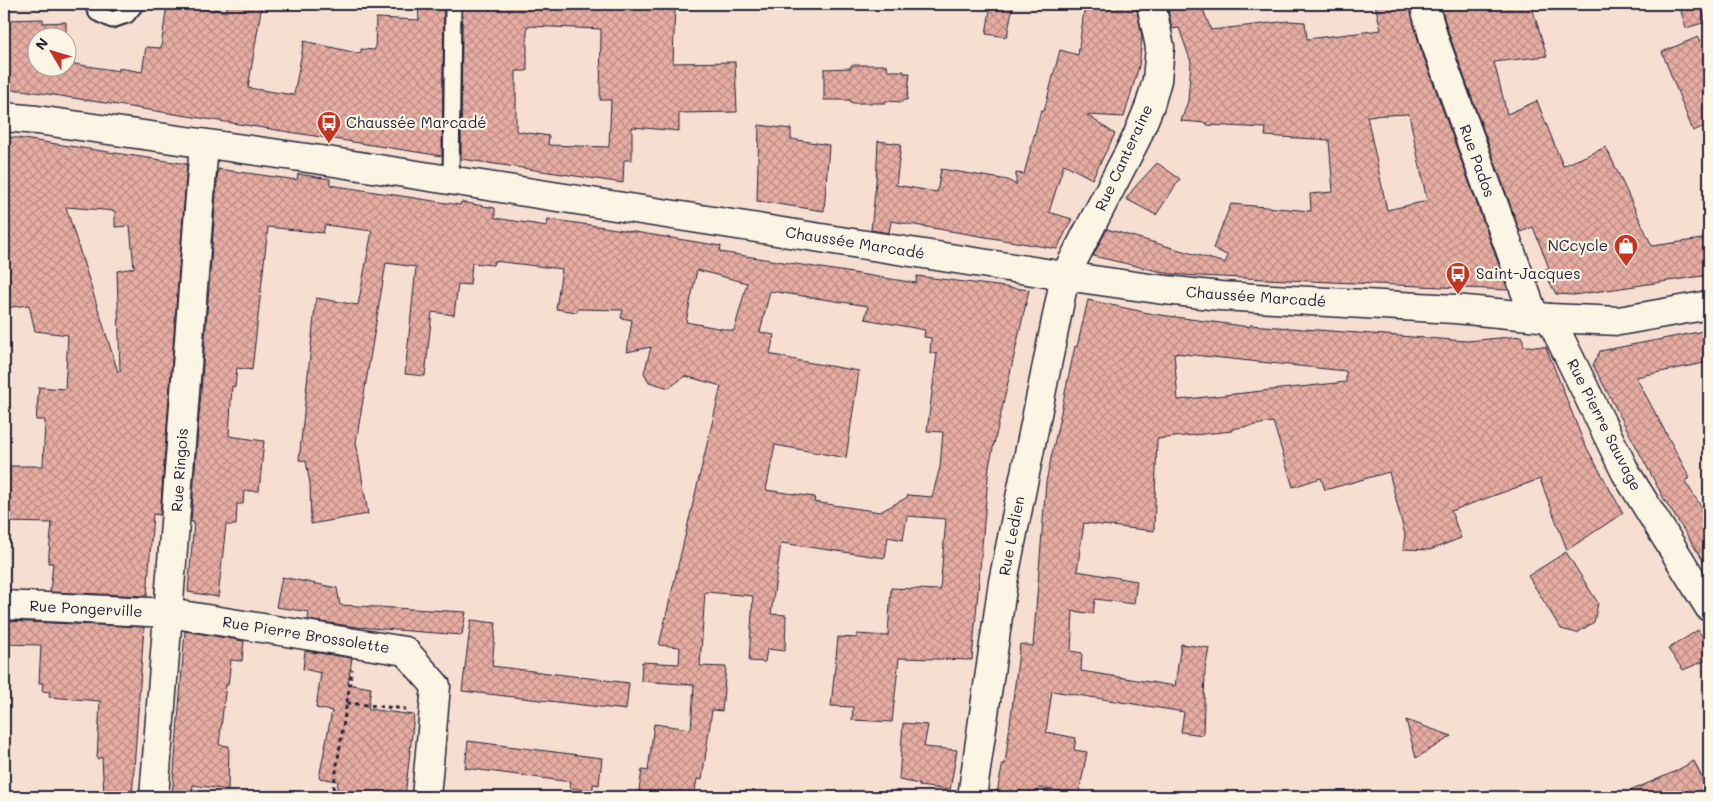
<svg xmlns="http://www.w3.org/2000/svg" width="1713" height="801" viewBox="0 0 1713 801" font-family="Mali,sans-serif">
  <defs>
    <pattern id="building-cross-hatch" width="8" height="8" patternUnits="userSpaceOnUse" patternTransform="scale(1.25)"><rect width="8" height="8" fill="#e7ada2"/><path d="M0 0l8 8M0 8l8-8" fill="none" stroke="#bb8c85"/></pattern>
  </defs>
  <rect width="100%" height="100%" fill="#f6dfd1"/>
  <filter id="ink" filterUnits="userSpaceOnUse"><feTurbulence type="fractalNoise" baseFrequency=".02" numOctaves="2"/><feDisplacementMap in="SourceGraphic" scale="10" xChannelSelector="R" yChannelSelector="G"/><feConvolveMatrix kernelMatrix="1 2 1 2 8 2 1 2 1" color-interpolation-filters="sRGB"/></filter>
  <g filter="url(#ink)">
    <path fill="url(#building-cross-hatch)" stroke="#22223b" fill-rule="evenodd" d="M167,4H176L214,11V9L226,12L228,4H262L248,88L294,95L304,41L361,54V49L375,50L376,18L419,20L418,4H444L442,156L41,93L22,90H4V20L43,19V23L66,22V38H38V68H68V63L119,71V68L142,72L146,47L161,48Z
      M462,4H675L673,63L735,62L737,112L679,113V131L632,127V160H624L623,183L461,159ZM527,26L601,29L600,100H611L609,147L548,145L549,136L516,131V71H527Z
      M991,4H1013L1007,37L986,34Z
      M1085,4H1136L1142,37L1139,66L1124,117L1087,115L1115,134L1092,179L1064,164L1049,212L1072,219L1057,249L891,221L889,233L871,230L876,182L878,141L901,144L896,185L937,192L941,169L1008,180L1016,185V173L1024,174L1041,110L1044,111L1060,50L1078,55Z
      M1167,4H1201L1211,30L1289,21L1305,22L1307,39L1381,30L1375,4H1409L1419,44L1508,290L1199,276L1171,274L1093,256L1107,229L1225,263L1228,256L1213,248L1231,204L1311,211L1310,194L1333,192L1329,140L1265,136L1266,128L1207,125V123L1181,121L1188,101L1191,62L1179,28L1172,29ZM1409,114L1427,201L1387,210L1367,116Z
      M1440,4H1531L1547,56L1494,62L1507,114L1537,101L1563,166L1606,147L1652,246L1709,238V275L1574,295L1556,294L1543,270L1549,268L1533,227L1520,232L1449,34Z
      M1693,4H1701L1706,22L1686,28L1680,8Z
      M1698,37L1709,64V124L1693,131L1662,52Z
      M851,65H887L888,71H904V73H910L907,100H903L902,102L885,101V103H850V100H824V69L851,68Z
      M759,125L791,129V139L829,145L824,211L757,201Z
      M4,136L187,164L160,515L153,514L147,596L50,592L53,563H48L52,523L4,522V466H43L45,420H36L39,387L65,389L68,335L35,331L29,305L4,308ZM66,207L115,211V227L130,226L134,268L117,271L120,371L118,372Z
      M1157,163L1180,179L1156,215L1126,199L1135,187Z
      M218,169L297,180L298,174L330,179V185L460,205L461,202L495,208V218L547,226L548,219L604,227L721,246L720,252L916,283L917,276L1029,290L989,466L972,660L899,658L892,722L852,720L853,707L831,706L838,637L857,638V634L888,636L891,588L940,590L946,519L907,516L903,540L888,537L885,558L781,543L771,614L786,615L785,651L767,649L765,662L749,661L753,596L705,592L700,666L726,667L722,711L712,710L702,780L697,779L694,797H638L642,770L648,771L654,724L691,729L694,685L641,681L642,662L679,664L680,647L659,645L721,386L685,376L669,388L649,382L644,373L651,347L627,352L632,320L621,318L623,310L578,309L577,312L556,309L562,269L494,261L493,265L472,263L470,285L458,284L454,315L432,312L425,376L405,374L416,267L386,263L356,442L368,514L311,524L310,484L306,461L299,460L316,298L358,305L372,231L325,225L323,233L268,227L252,370L237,368L235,387L232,386L229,436L264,441L259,491H244L243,504H237L236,525H226L218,597L188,592L194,522H191ZM697,270L747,283L734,331L686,322ZM770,291L868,306L865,319L925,330L924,337L931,338L930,353L937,354L927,431L943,432L940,467L932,497L908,495L906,498L880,512L814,502L815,497L766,490L775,445L846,458L859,371L800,361L770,354L774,335L760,332Z
      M1088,300L1153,314L1250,327V325L1467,341L1522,336L1524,346L1546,347L1584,443L1623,513L1567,550L1540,479L1451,511L1461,538L1430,550L1403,549L1405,535L1389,472L1325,490L1321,478L1293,487L1273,422L1232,429V431L1157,439L1154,531L1084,523L1077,571L1137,581L1134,604L1095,599L1093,614L1073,611L1071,651L1082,653L1081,671L1175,686L1181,644L1209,648L1205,670L1203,735L1181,732L1184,712L1052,691L1046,732L1076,738L1074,750L1087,752L1079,794L1039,788L1037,797H996L1003,763L1005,764L1020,644L1033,646L1046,482L1075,346L1077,347ZM1174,353L1346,371V382L1178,400Z
      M1709,330V362L1636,377L1690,478L1685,481L1709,519V570L1664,499L1593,365L1600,351Z
      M1566,552L1598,603L1594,622L1577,633L1561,629L1528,576Z
      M282,577L337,588L340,605L466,612L462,635L357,627L308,620L309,612L276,607Z
      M471,620L496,623L492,666L629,683L626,710L462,691Z
      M4,621L144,627L132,797H104L102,757L97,759L100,701L49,697L50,692L42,691L43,683H39L41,645L4,644Z
      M1698,630L1709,647V659L1683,670L1668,649Z
      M185,631L244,641L242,661L231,660L228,685H226L221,727L219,745L229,746L228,790L193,785L192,797H172Z
      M305,651L352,658L348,684L371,688L368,709L414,715L405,797H336L338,781L319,778L332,711L316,708L321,673L303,669Z
      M1406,720L1452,736L1416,758Z
      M903,723L928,725L924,747L957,750L950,790L919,786V784L899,780Z
      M468,741L602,758L599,785L593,784V791L570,788L571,782L465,768Z
      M1694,761L1709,793V797H1616L1674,772Z"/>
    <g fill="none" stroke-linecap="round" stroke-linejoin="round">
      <defs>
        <path id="service" d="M92,4L97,13L112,20L127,15L136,4
          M451,181L453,4"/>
        <path id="minor" d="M1424,4L1434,39L1534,316
          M1550,318L1626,473L1709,607
          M4,605L169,613L405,651L436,686L426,797
          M154,797L204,144
          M972,797L1003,582L1065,276L1136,139L1150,105L1157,80L1160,47L1151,4"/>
        <path id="tertiary" d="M4,117L37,120L321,160L1065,276L1157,289L1220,296L1455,309L1550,318L1619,321L1709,305"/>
      </defs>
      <use href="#service" stroke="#22223b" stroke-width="19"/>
      <use href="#minor" stroke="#22223b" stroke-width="31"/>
      <use href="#tertiary" stroke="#22223b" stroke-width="31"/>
      <path stroke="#22223b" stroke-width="3" stroke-dasharray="4 4" stroke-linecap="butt" d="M347,703L406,709
        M332,797L352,669"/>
      <use href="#service" stroke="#fcf5e5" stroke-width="15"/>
      <use href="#minor" stroke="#fcf5e5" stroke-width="28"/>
      <use href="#tertiary" stroke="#fcf5e5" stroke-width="28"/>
    </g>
  </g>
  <defs>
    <symbol id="bus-pin" viewBox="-11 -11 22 30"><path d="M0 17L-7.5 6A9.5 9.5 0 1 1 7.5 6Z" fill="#c8321e" stroke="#fcf5e5"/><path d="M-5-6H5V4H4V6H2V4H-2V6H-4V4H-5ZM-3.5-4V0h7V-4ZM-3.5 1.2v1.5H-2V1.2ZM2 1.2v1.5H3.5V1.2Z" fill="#fff"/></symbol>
    <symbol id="shop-pin" viewBox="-11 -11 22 30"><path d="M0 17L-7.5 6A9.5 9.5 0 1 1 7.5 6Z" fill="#c8321e" stroke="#fcf5e5"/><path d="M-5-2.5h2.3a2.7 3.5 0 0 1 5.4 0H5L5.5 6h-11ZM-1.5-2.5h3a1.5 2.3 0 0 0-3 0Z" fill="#fff"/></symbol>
  </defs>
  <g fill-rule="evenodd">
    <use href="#bus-pin" x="315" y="109" width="28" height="38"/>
    <use href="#shop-pin" x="1612" y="232" width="28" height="38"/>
    <use href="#bus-pin" x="1444" y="260" width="28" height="38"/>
  </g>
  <g text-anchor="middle" stroke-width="4.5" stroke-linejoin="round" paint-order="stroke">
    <g font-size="15" fill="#22223b" stroke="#fcf5e5" text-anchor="start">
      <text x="346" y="128">Chaussée Marcadé</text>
      <text x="1608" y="251" text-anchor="end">NCcycle</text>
      <text x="1476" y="279">Saint-Jacques</text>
    </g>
    <g font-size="15" fill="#22223b" stroke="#fcf5e5">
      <text transform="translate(1124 158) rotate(-65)" y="5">Rue Canteraine</text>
      <text transform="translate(1477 161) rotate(70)" y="5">Rue Pados</text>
      <text transform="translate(855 243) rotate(9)" y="5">Chaussée Marcadé</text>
      <text transform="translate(1256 297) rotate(4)" y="5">Chaussée Marcadé</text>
      <text transform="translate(1604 425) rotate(63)" y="5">Rue Pierre Sauvage</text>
      <text transform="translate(180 470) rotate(-86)" y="5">Rue Ringois</text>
      <text transform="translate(1012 536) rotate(-79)" y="5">Rue Ledien</text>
      <text transform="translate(86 609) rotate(3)" y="5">Rue Pongerville</text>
      <text transform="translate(306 635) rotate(9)" y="5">Rue Pierre Brossolette</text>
    </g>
  </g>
  <rect width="1713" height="801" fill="none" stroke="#fcf5e5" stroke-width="20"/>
  <rect x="10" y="10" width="1693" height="781" fill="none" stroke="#22223b" stroke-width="2" filter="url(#ink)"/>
  <g transform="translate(52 52) rotate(308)"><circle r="24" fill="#fcf5e5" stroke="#a5a1a1"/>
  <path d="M0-4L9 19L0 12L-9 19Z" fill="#c8321e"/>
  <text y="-8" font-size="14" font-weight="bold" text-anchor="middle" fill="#22223b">N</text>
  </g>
</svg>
